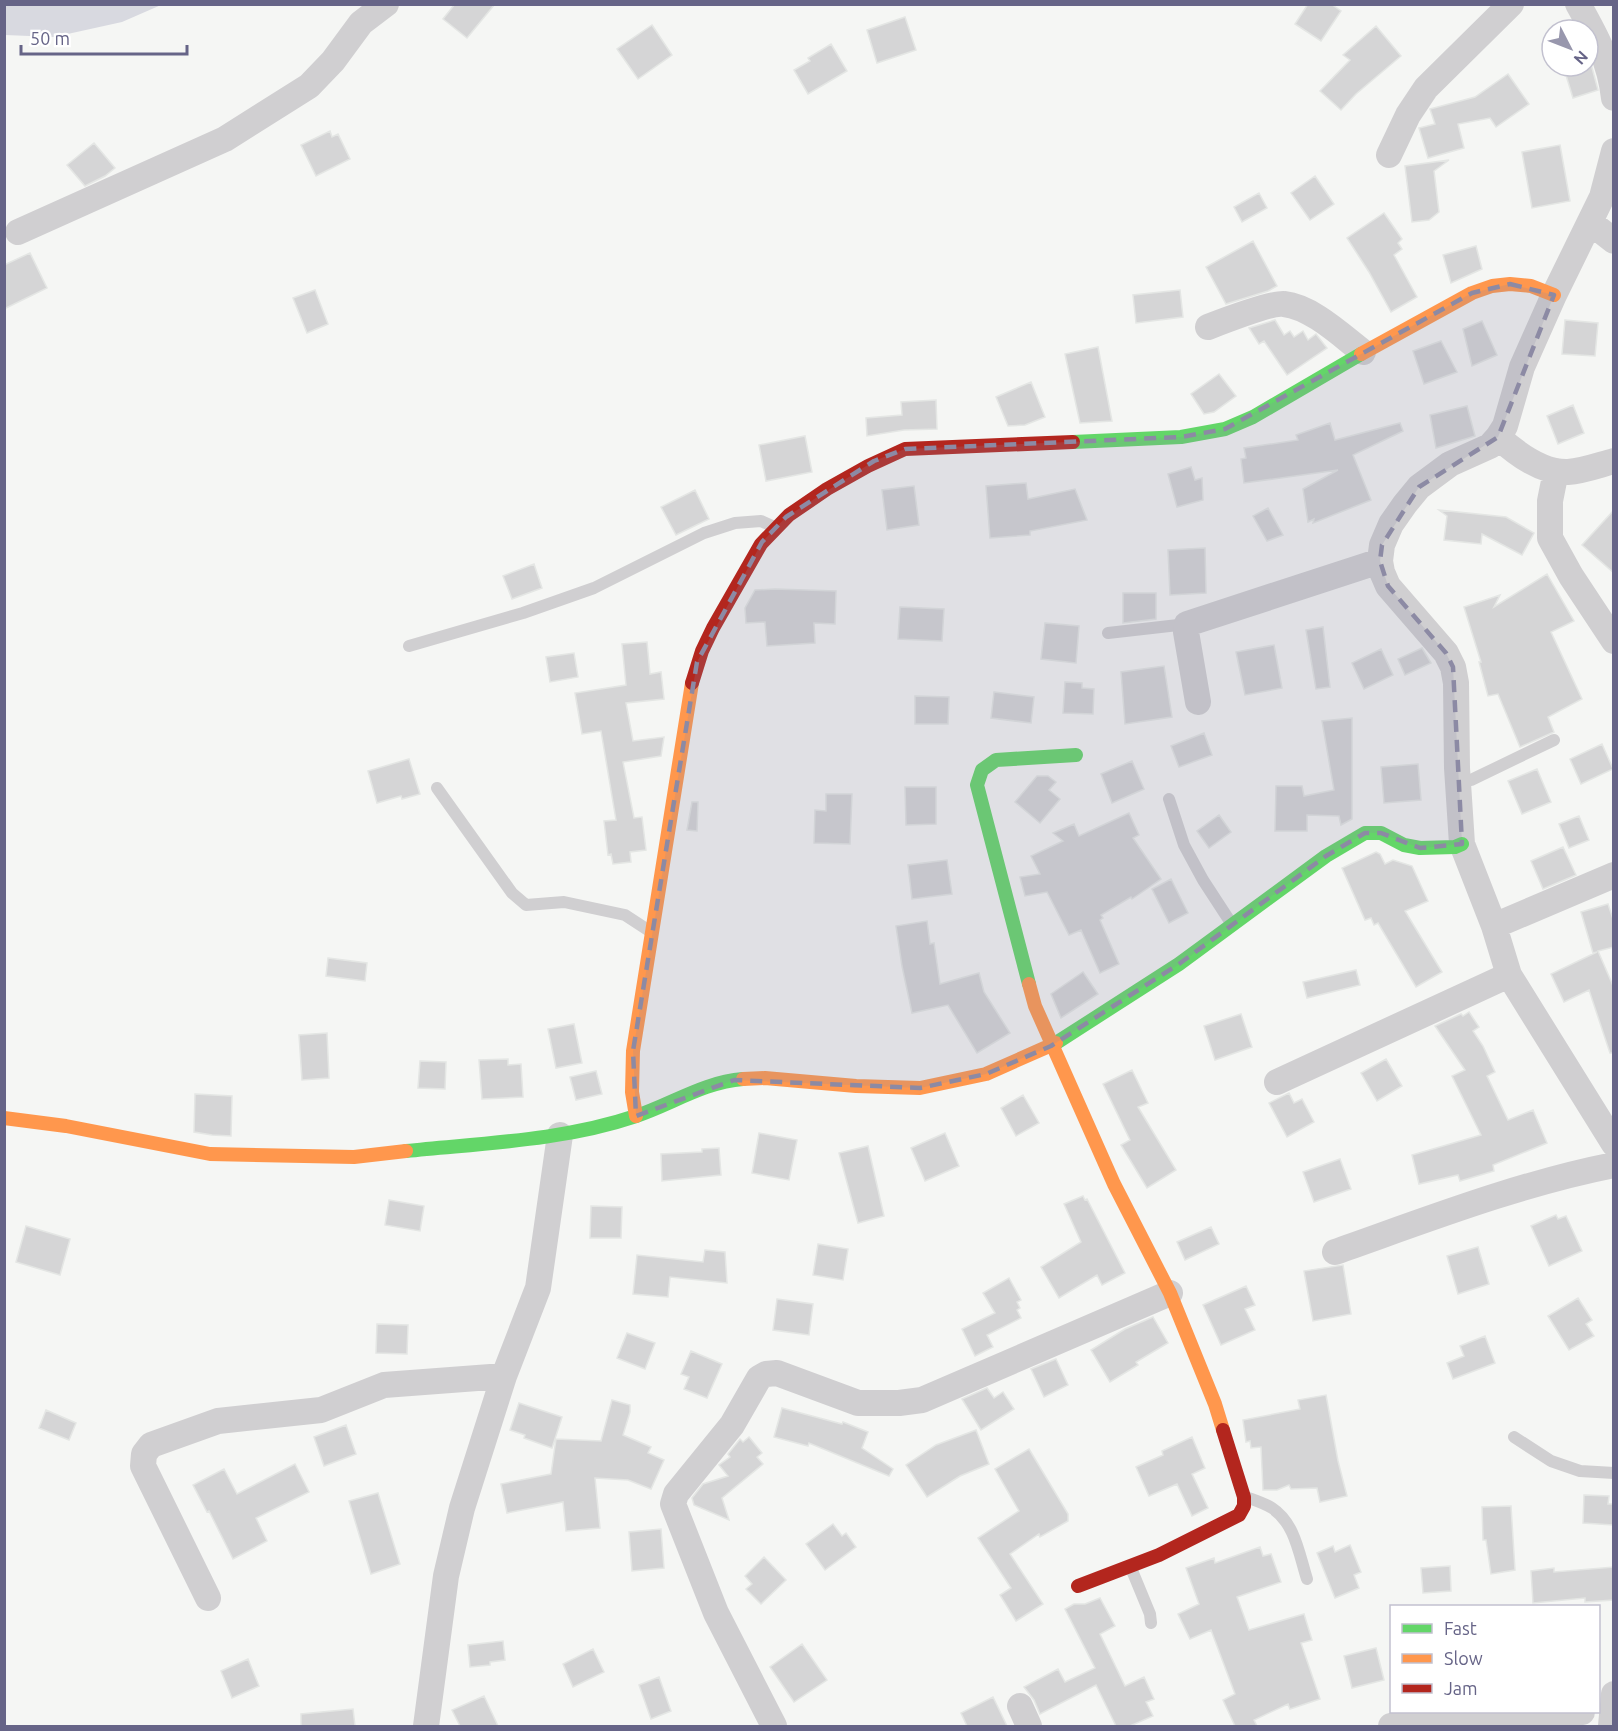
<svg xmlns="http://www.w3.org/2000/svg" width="1618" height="1731" viewBox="0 0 1618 1731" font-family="Ubuntu,sans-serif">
  <rect width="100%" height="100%" fill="#f5f6f4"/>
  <path fill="#d8d9e0" d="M5,4H161V5L122,22L54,37L5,35Z"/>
  <path fill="#d5d5d6" stroke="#e4e6e4" stroke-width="1.5" d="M455,4H495L467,38L443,19Z
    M1308,4H1331L1341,11L1321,41L1295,24Z
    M905,17L916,50L877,63L867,30Z
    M652,25L672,55L638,79L617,49Z
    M1376,26L1401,56L1356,94L1341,110L1320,91L1350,60L1343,55Z
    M831,44L847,71L808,94L794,70L810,61L808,58Z
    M1591,64L1598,90L1573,98L1565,72Z
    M1508,74L1529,104L1496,127L1490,118L1458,124L1464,148L1428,158L1419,128L1435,124L1430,109L1475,97Z
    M330,131L332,137L338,134L350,159L316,176L301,145Z
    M94,143L115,168L105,176L85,186L67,165Z
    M1560,145L1570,201L1532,208L1522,152Z
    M1449,160L1434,171L1439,212L1429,220L1412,222L1405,166Z
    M1315,176L1334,204L1310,220L1291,193Z
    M1259,193L1267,208L1242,222L1234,207Z
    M1384,213L1402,239L1398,243L1402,249L1394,255L1417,297L1391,312L1369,272L1347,238Z
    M1253,241L1277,286L1268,291L1226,304L1206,267Z
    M1476,246L1482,269L1451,283L1443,255Z
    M30,253L47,288L4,309V265Z
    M315,290L328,324L307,333L293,298Z
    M1180,290L1183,317L1136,323L1133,295Z
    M1275,320L1284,335L1290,331L1294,337L1303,331L1308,340L1316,334L1327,348L1287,375L1264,341L1259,344L1249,328Z
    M1565,320L1598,323L1595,356L1562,354Z
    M1482,321L1497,355L1472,366L1463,329Z
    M1441,341L1457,372L1424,384L1413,351Z
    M1098,347L1112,421L1080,423L1065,354Z
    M1219,374L1236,396L1214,412L1204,414L1191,394Z
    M1031,382L1045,417L1025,425L1008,426L996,397Z
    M936,400L937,429L904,430L867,436L866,418L902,415L901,402Z
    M1573,405L1584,433L1558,444L1547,416Z
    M1467,406L1475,436L1436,448L1430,415Z
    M1330,423L1335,440L1400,423L1403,431L1353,455L1371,500L1313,523L1314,519L1308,522L1303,489L1338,470L1244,483L1241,459L1246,458L1244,448L1298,440L1296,435Z
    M805,436L812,472L766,481L759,445Z
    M1191,467L1195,480L1202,478L1203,500L1177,507L1168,474Z
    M1026,483L1028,499L1075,489L1087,520L1030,531V535L990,538L986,486Z
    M914,486L919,525L887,530L882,490Z
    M695,490L709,519L676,535L661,507Z
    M1268,508L1283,535L1267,541L1253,516Z
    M1439,510L1506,517L1534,533L1522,555L1482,534L1481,544L1444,540L1447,516Z
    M1614,510V573L1582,545Z
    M1205,548L1206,593L1170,595L1168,550Z
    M534,564L542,588L512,599L503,576Z
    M1547,574L1574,621L1551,632L1582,699L1548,717L1554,732L1520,747L1498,694L1488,696L1479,662H1481L1464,607L1500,595L1494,607Z
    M775,589L836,591L835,624L814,623L815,643L767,646L765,622L746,623L745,608L755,590Z
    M1123,593H1156V619L1123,623Z
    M900,607L944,609L942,641L898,639Z
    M1045,623L1079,626L1076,663L1041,659Z
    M1323,627L1330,687L1316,689L1306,630Z
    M647,642L650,674L661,672L664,699L626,703L633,741L664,737L661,756L623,762L634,818L642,817L646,850L630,852L631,862L613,864L611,854L608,855L604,821L616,820L601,731L582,734L575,693L626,685L622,644Z
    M1274,645L1282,688L1245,695L1236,652Z
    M1422,648L1431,663L1405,675L1398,659Z
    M1381,649L1393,675L1364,689L1352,663Z
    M574,653L578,677L550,682L546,657Z
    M1164,666L1172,717L1125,724L1121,672Z
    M1065,682L1082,683V688L1094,689L1093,714L1063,713Z
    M994,692L1034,697L1031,723L991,718Z
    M915,696L949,697L948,724H915Z
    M1352,718V819L1341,825L1339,816L1307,815V831H1275L1276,786H1302L1304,796L1334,790L1322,721Z
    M1204,733L1212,755L1179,767L1171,746Z
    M1602,744L1613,769L1581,784L1570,759Z
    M409,759L420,794L402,799L401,796L377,803L368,771Z
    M1132,761L1144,789L1112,803L1101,774Z
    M1418,764L1421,800L1384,803L1381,767Z
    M1537,769L1551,802L1522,814L1508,781Z
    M1037,776H1048L1056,782L1049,790L1060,799L1040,823L1015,802Z
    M905,787H936V824L906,825Z
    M826,794H852L850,844L814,843L815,810L826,811Z
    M692,802H698L697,831L687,830Z
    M1129,813L1139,835L1133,838L1161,879L1132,899L1131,897L1101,915L1103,918L1100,920L1119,964L1100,973L1081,930L1069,935L1047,892L1025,896L1020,877L1040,874L1031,856L1063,841L1053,833L1074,824L1079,836Z
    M1219,815L1231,832L1209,848L1197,831Z
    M1579,816L1589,840L1569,848L1559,824Z
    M1563,847L1576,875L1543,889L1531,861Z
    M1376,852L1380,854L1385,864L1393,860L1412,866L1428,901L1405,911L1442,972L1416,987L1378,923L1374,925L1371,918L1365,920L1342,868Z
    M947,860L952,894L912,899L908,865Z
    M1171,879L1188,913L1169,923L1152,889Z
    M1608,904L1614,922V947L1598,951L1614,988V1053H1610L1589,990L1564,1002L1551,974L1597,952L1593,953L1581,912Z
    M927,921L930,944L934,943L940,984L979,973L984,992L1010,1033L977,1053L948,1005L912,1013L902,966L896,926Z
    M328,958L367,963L365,981L326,976Z
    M1356,970L1360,985L1307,998L1303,982Z
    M1083,972L1098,994L1061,1018L1051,994Z
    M1469,1012L1479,1027L1473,1031L1483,1046L1495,1072L1487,1076L1508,1120L1533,1110L1547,1143L1493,1165L1494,1171L1460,1181L1458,1175L1419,1184L1412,1155L1481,1135L1452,1076L1465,1070L1435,1026L1461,1014L1463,1016Z
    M1241,1014L1252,1047L1215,1060L1204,1026Z
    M574,1024L582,1063L556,1068L548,1029Z
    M327,1033L329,1078L302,1080L299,1035Z
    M508,1059V1065L521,1064L523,1097L482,1099L479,1060Z
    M1386,1059L1402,1086L1377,1101L1361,1073Z
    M420,1061L446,1062L445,1089L418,1088Z
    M1132,1070L1148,1103L1138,1107L1176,1170L1147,1188L1121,1145L1130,1140L1103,1084Z
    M596,1071L602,1094L576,1100L570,1077Z
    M1289,1093L1294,1103L1302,1099L1314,1122L1287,1137L1269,1103Z
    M195,1094L232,1096L231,1136L212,1135L194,1132Z
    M1023,1095L1039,1123L1016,1136L1001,1108Z
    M759,1133L797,1140L789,1180L752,1173Z
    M945,1133L959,1166L925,1181L911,1148Z
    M868,1146L884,1216L858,1223L839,1153Z
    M719,1148L721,1175L662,1181L661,1154L702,1152V1149Z
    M1340,1159L1351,1189L1314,1202L1303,1172Z
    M1083,1196L1085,1200L1087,1199L1125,1273L1102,1285L1097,1275L1059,1298L1041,1267L1081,1242L1064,1204Z
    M389,1200L424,1206L420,1231L385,1225Z
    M591,1206L622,1207L621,1238H590Z
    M1556,1215L1558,1219L1566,1216L1582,1251L1549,1266L1531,1226Z
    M26,1226L70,1239L60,1275L16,1262Z
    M1211,1227L1219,1244L1185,1260L1177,1242Z
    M818,1244L848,1249L843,1280L813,1275Z
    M1478,1247L1489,1284L1458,1294L1447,1256Z
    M705,1250L725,1252L727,1283L670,1277L668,1297L633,1294L637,1255L703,1262Z
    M1343,1265L1351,1314L1313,1321L1304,1271Z
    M1009,1278L1021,1300L1017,1302L1020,1308L1017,1310L1021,1318L987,1335L993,1347L975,1356L962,1329L995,1313L983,1293Z
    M1246,1286L1255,1305L1245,1309L1255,1330L1221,1345L1203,1305Z
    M1578,1298L1592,1320L1586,1324L1594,1336L1569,1350L1548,1316Z
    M777,1299L813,1304L809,1335L773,1330Z
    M1153,1317L1168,1343L1136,1362L1138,1365L1110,1382L1091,1350L1125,1329Z
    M377,1324L408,1325L407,1354L376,1353Z
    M627,1333L655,1343L645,1369L617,1358Z
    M1485,1336L1495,1363L1453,1379L1447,1363L1464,1356L1460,1346Z
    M691,1351L722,1364L707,1398L684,1389L689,1377L681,1374Z
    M1056,1359L1068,1385L1044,1397L1031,1369Z
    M987,1388L994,1398L1003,1392L1014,1409L981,1430L962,1399Z
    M1326,1395L1338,1461L1347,1496L1320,1502L1317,1488L1291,1489L1289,1485L1277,1490H1263L1261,1447L1251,1448L1250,1441L1246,1442L1243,1420L1300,1409L1298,1400Z
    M612,1400L630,1405V1412L623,1435L651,1447L648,1453L664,1460L651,1489L628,1480L595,1478L600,1528L566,1531L563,1502L507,1513L501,1484L551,1474L556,1439L601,1441Z
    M519,1403L562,1417L552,1448L524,1438L525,1435L510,1430Z
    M782,1408L842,1424L843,1422L868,1432L862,1448L893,1469L889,1476L809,1443L808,1446L774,1437Z
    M46,1410L76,1423L69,1440L39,1428Z
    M346,1425L356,1454L324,1466L314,1437Z
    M976,1430L989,1464L960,1476L927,1497L906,1465L936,1445Z
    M749,1437L762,1453L757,1457L763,1464L722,1498L729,1520L694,1505L692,1498L703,1484L728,1476L719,1465L730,1457L728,1454L740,1439L743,1442Z
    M1192,1437L1205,1468L1192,1474L1208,1508L1192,1516L1177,1484L1149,1496L1136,1467L1163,1455L1162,1451Z
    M1029,1449L1068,1514V1521L1040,1537L1039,1534L1010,1554L1043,1604L1016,1621L1000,1595L1011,1588L978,1538L1019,1511L995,1469Z
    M295,1464L309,1492L256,1518L267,1541L233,1559L209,1511L207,1512L193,1485L224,1469L237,1494Z
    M378,1493L400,1564L371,1574L349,1501Z
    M1584,1495L1609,1496L1608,1504H1614L1613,1525L1583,1523Z
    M1511,1506L1515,1570L1491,1574L1486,1540H1483L1482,1507Z
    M833,1524L842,1536L846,1533L856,1547L825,1570L806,1544Z
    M661,1529L664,1568L632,1571L629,1532Z
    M1350,1545L1361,1572L1354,1575L1359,1588L1335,1598L1317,1553L1333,1546L1335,1552Z
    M1260,1547L1263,1556L1271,1554L1281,1582L1237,1597L1249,1630L1304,1614L1312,1640L1301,1643L1320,1699L1290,1709L1288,1704L1254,1720L1257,1726H1235L1223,1700L1235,1694L1211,1630L1190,1639L1178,1614L1199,1604L1186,1568L1214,1558L1215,1563Z
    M764,1557L786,1580L761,1604L746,1589L752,1584L745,1576Z
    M1450,1566L1451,1591L1423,1593L1421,1568Z
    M1614,1567V1600L1585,1602V1598L1533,1603L1531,1571L1554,1568V1572Z
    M1100,1598L1115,1626L1100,1634L1125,1686L1144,1677L1154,1699L1146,1702L1153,1716L1130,1726H1116L1096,1685L1040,1714L1034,1700L1024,1687L1058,1669L1065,1682L1095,1668L1065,1609L1074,1604H1085Z
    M503,1641L505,1660L490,1662V1665L470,1667L468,1645Z
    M802,1644L827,1680L794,1702L770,1667Z
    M1376,1648L1384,1680L1352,1688L1344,1656Z
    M593,1649L604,1672L573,1687L563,1664Z
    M248,1659L259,1686L232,1698L221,1671Z
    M659,1677L671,1711L651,1719L639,1685Z
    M484,1696L498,1726H460L452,1710Z
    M993,1697L1007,1726H967L961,1713Z
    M353,1709L355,1726H301V1714Z"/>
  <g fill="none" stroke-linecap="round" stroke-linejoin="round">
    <path stroke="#d0cfd1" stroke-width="12" d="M1108,633L1187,624
      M409,646L523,613L594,588L704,533L735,523L761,521L772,526
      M1458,783L1471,780L1554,740
      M437,788L512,893L526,905L564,902L625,915L651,932
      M1169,799L1184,845L1203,880L1231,923
      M1514,1437L1551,1461L1580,1471L1614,1473
      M1246,1497C1254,1500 1264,1503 1272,1508C1295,1523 1299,1554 1307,1579
      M1131,1568L1150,1614L1151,1623"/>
    <path stroke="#d0cfd1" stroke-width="26" d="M1578,4C1596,36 1610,61 1614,98
      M1614,151L1602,197L1554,295L1522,367L1505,426L1498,437L1490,446L1450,464L1419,487L1405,504L1391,524L1382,545L1380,561L1382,572L1388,586L1446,653L1453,667L1456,683L1457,768L1462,844L1494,926L1509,975L1614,1144
      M1389,155L1408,115L1426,88L1511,4
      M1591,223L1614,241
      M18,232L225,139L309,86L333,61L361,23L386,4
      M1208,327C1221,322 1273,302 1284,304C1312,307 1342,336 1363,352
      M1498,437C1517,454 1542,473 1568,472C1583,471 1599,465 1614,461
      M1556,471L1550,501V538L1571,576L1614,641
      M1198,702L1186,632L1187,624L1380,561
      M1494,926L1614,875
      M1277,1082L1509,975
      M1335,1252C1426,1220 1518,1184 1614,1165
      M208,1598L143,1466L144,1454L151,1445L218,1421L321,1410L384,1385L504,1376
      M1020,1706L1029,1726
      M426,1726L446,1576L462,1508L504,1376L538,1288L560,1135
      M774,1726L716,1613L673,1504L676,1494L732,1425L759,1378L766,1374L777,1373L858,1403H899L922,1400L1170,1293
      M1391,1726L1440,1715L1510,1718L1582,1712
      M1611,1726L1614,1694"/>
    <path stroke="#63d668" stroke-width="14" d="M1073,442L1181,437L1225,429L1253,417L1361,354
      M1029,984L977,785L982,770L996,760L1076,755
      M1056,1043L1179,964L1326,856L1365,833H1381L1404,845L1420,848L1455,847L1462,844
      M406,1151C482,1143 562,1141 636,1116C672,1104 704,1082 743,1079"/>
    <path stroke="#ff974d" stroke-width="14" d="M1361,354L1472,293L1492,286L1510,284L1531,286L1554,295
      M1029,984L1035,1006L1114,1184L1170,1293L1215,1404L1223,1430
      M743,1079L765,1078L856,1086L920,1088L986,1074L1056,1043
      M636,1116L632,1092L633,1051L692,683
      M4,1118L66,1126L210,1154L354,1157L406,1151"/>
    <path stroke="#b3261e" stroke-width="14" d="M692,683L702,651L713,628L761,544L789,515L827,489L868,466L905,449L1073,442
      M1078,1586L1159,1555L1239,1515L1244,1506V1497L1223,1430"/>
  </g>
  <path fill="#8c8aa4" fill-opacity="0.2" stroke="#8c8aa4" stroke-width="4.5" stroke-dasharray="12 8" stroke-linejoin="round" d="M1510,284L1554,295L1498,437L1419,487L1382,545L1380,561L1388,586L1446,653L1453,667L1462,844L1420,848L1381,833H1365L1326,856L1179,964L1051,1046L986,1074L920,1088L734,1080L636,1116L633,1051L697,662L762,542L786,517L874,461L905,449L1181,437L1225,429L1472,293Z"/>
  <rect width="1618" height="1731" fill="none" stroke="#666487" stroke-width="12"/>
  <rect x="1390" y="1605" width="210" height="108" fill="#ffffff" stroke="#c2c1cf" stroke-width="1.5"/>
  <rect x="1402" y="1624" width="30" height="9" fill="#63d668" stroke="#c2c1cf" stroke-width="1.5"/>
  <text x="1444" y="1635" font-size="18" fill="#666487">Fast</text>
  <rect x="1402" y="1654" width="30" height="9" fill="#ff974d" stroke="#c2c1cf" stroke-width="1.5"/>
  <text x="1444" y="1665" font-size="18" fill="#666487">Slow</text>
  <rect x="1402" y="1684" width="30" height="9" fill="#b3261e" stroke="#c2c1cf" stroke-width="1.5"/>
  <text x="1444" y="1695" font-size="18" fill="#666487">Jam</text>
  <g transform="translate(1570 48) rotate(132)"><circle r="28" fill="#ffffff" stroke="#c2c1cf" stroke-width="1.5"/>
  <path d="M0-4.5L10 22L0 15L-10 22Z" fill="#9897ad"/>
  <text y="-9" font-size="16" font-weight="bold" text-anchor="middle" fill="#666487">N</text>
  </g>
  <path d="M21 45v9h166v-9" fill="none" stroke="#666487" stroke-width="3"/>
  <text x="30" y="45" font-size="18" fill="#666487" stroke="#ffffff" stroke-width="4.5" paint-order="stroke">50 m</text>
</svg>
